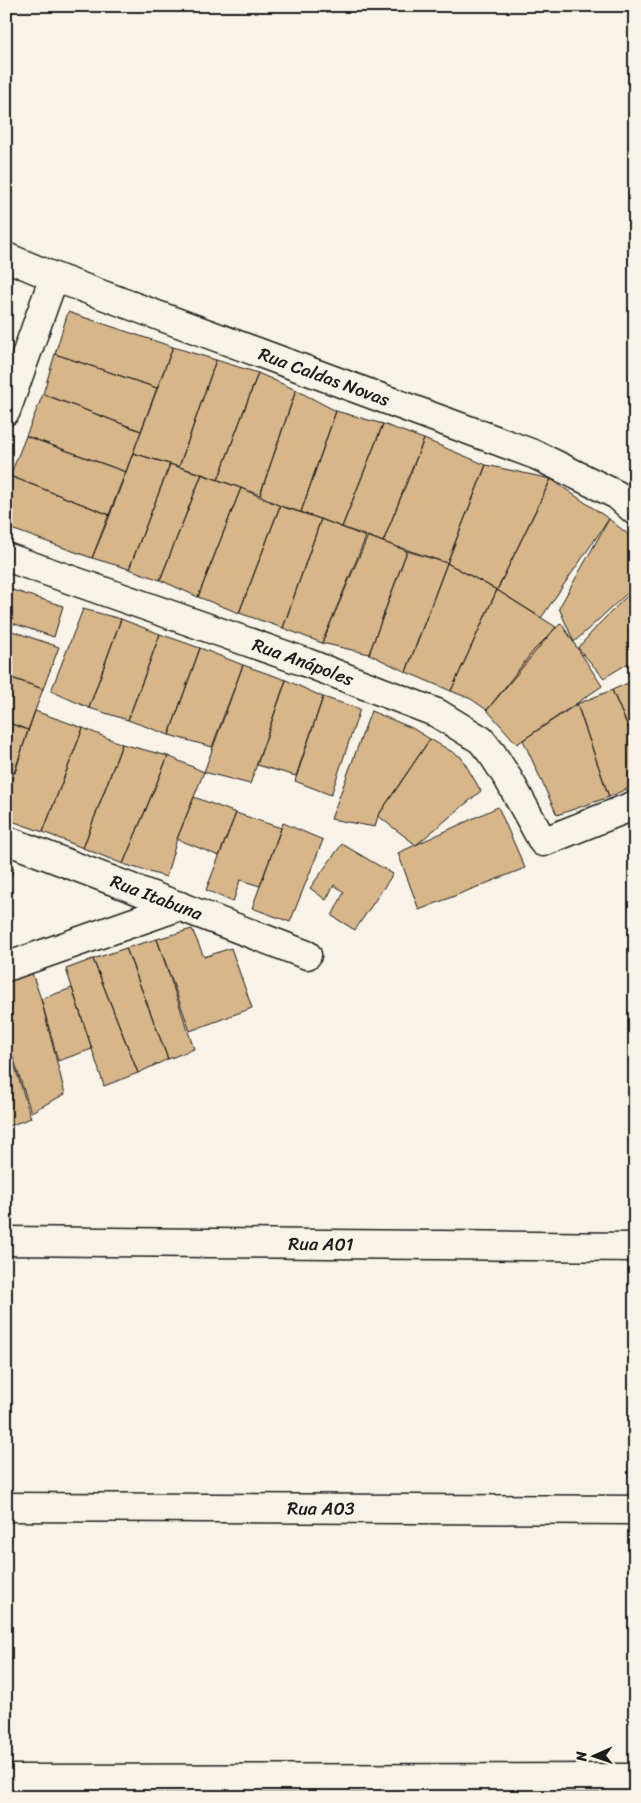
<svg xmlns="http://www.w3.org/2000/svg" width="641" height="1803" viewBox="0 0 641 1803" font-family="Sriracha,sans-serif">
  <rect width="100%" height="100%" fill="#f7f3e8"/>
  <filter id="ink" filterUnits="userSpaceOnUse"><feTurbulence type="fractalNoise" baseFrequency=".02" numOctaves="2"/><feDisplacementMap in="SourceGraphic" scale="10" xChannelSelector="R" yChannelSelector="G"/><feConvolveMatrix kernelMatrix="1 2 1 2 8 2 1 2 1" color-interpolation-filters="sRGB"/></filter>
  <g filter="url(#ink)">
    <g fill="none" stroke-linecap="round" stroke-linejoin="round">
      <path stroke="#538389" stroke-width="9" d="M632,6L635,8"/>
    </g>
    <path fill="#d7b68a" stroke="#1c1c1c" d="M68,312L173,347L157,388L55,354Z
      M173,347L216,360L179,467L133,453Z
      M55,354L157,388L141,431L43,394Z
      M216,360L258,373L218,480L179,467Z
      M258,373L296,390L260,495L218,480Z
      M296,390L336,411L301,512L280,506L260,495Z
      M43,394L141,431L126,472L26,436Z
      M336,411L383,424L342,527L301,512Z
      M383,424L424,439L383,542L342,527Z
      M26,436L126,472L110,515L10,476Z
      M424,439L486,465L447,563L383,542Z
      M133,453L170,464L129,569L92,558Z
      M170,464L202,474L160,580L129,569Z
      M486,465L551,479L497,590L447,563Z
      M202,474L241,488L198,597L160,580Z
      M10,476L110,515L92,558L6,527V485Z
      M551,479L609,519L541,618L497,590Z
      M241,488L280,506L239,613L198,597Z
      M280,506L321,519L283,628L239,613Z
      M321,519L366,537L322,643L283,628Z
      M609,519L635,540V586L574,642L559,608Z
      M368,536L407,551L369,654L322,643Z
      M407,551L447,563L406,672L369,654Z
      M447,563L497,590L451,691L406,672Z
      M6,588L63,606L54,637L6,621Z
      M635,588V659L604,678L578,648L599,624Z
      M497,590L556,627L487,710L471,699L451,691Z
      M83,609L121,619L89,708L51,691Z
      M121,619L160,634L128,720L89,708Z
      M561,623L602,686L517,744L487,710L534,650Z
      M6,629L59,647L43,689L6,676Z
      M160,634L200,648L169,735L128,720Z
      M200,648L243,665L212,747L169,735Z
      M243,665L286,680L250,784L204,772Z
      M6,676L43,689L28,730L6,722Z
      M286,680L323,697L296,776L257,765Z
      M635,680V743L612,690Z
      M612,690L635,743V785L609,797L577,704Z
      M323,697L360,709L331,795L295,781Z
      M577,704L609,797L557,815L523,740Z
      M35,711L83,728L43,832L6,819V796Z
      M371,711L412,728L430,739L378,816L375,827L331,819Z
      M6,722L28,730L15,773L6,770Z
      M83,728L122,744L83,848L43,832Z
      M430,739L461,757L481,791L416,845L378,816Z
      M122,744L168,756L123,864L83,848Z
      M168,756L204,772L177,839L166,877L123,864Z
      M194,797L236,813L219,856L177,839Z
      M498,807L525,868L419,910L398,853Z
      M236,813L281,828L260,886L240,880L233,902L206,890Z
      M283,823L323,840L290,922L252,908Z
      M342,844L393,874L355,930L332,916L344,892L334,885L326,900L310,888Z
      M6,865L14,868L6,890Z
      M192,929L204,957L231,948L252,1008L190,1031L157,939Z
      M157,939L194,1049L168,1059L126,948Z
      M126,948L168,1059L138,1073L93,959Z
      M93,959L138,1073L104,1086L66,969Z
      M32,973L41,999L65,1094L31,1112L6,1035V981Z
      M72,988L92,1049L58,1061L41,999Z
      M6,1038L31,1118L6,1127Z"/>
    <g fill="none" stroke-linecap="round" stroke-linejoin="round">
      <defs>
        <g id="minor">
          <path id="s1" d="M6,257L54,277L536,455L617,495L635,511"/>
          <path d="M6,411L54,277"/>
          <path id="s2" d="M6,557L305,662L437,713L481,740L493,755L509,780L543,842L635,805"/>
          <path id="s3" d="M6,840L307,955"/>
          <path d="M6,967L180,906"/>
          <path id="s4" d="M6,1241L635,1247"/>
          <path id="s5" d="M6,1507L635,1510"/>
          <path d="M6,1779L635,1778"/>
        </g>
      </defs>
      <use href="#minor" stroke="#1c1c1c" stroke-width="31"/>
      <use href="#minor" stroke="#f7f3e8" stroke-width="28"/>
    </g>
  </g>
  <g text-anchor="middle" stroke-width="5" stroke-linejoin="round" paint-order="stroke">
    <g font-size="18" fill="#1c1c1c" stroke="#f7f3e8">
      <text dy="6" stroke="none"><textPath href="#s1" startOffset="340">Rua Caldas Novas</textPath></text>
      <text dy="6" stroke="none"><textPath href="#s2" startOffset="315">Rua Anápoles</textPath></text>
      <text dy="6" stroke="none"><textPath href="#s3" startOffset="161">Rua Itabuna</textPath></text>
      <text dy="6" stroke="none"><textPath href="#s4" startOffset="315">Rua A01</textPath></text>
      <text dy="6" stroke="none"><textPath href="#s5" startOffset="315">Rua A03</textPath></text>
    </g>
  </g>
  <rect width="641" height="1803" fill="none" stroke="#f7f3e8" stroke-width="25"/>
  <rect x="12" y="12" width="616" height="1778" fill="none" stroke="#1c1c1c" stroke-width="2" filter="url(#ink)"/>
  <g transform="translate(594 1756) rotate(268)" stroke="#f7f3e8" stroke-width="4" paint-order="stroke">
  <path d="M0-4L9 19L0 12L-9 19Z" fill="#1c1c1c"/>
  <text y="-8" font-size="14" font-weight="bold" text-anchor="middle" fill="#1c1c1c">N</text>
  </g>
</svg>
